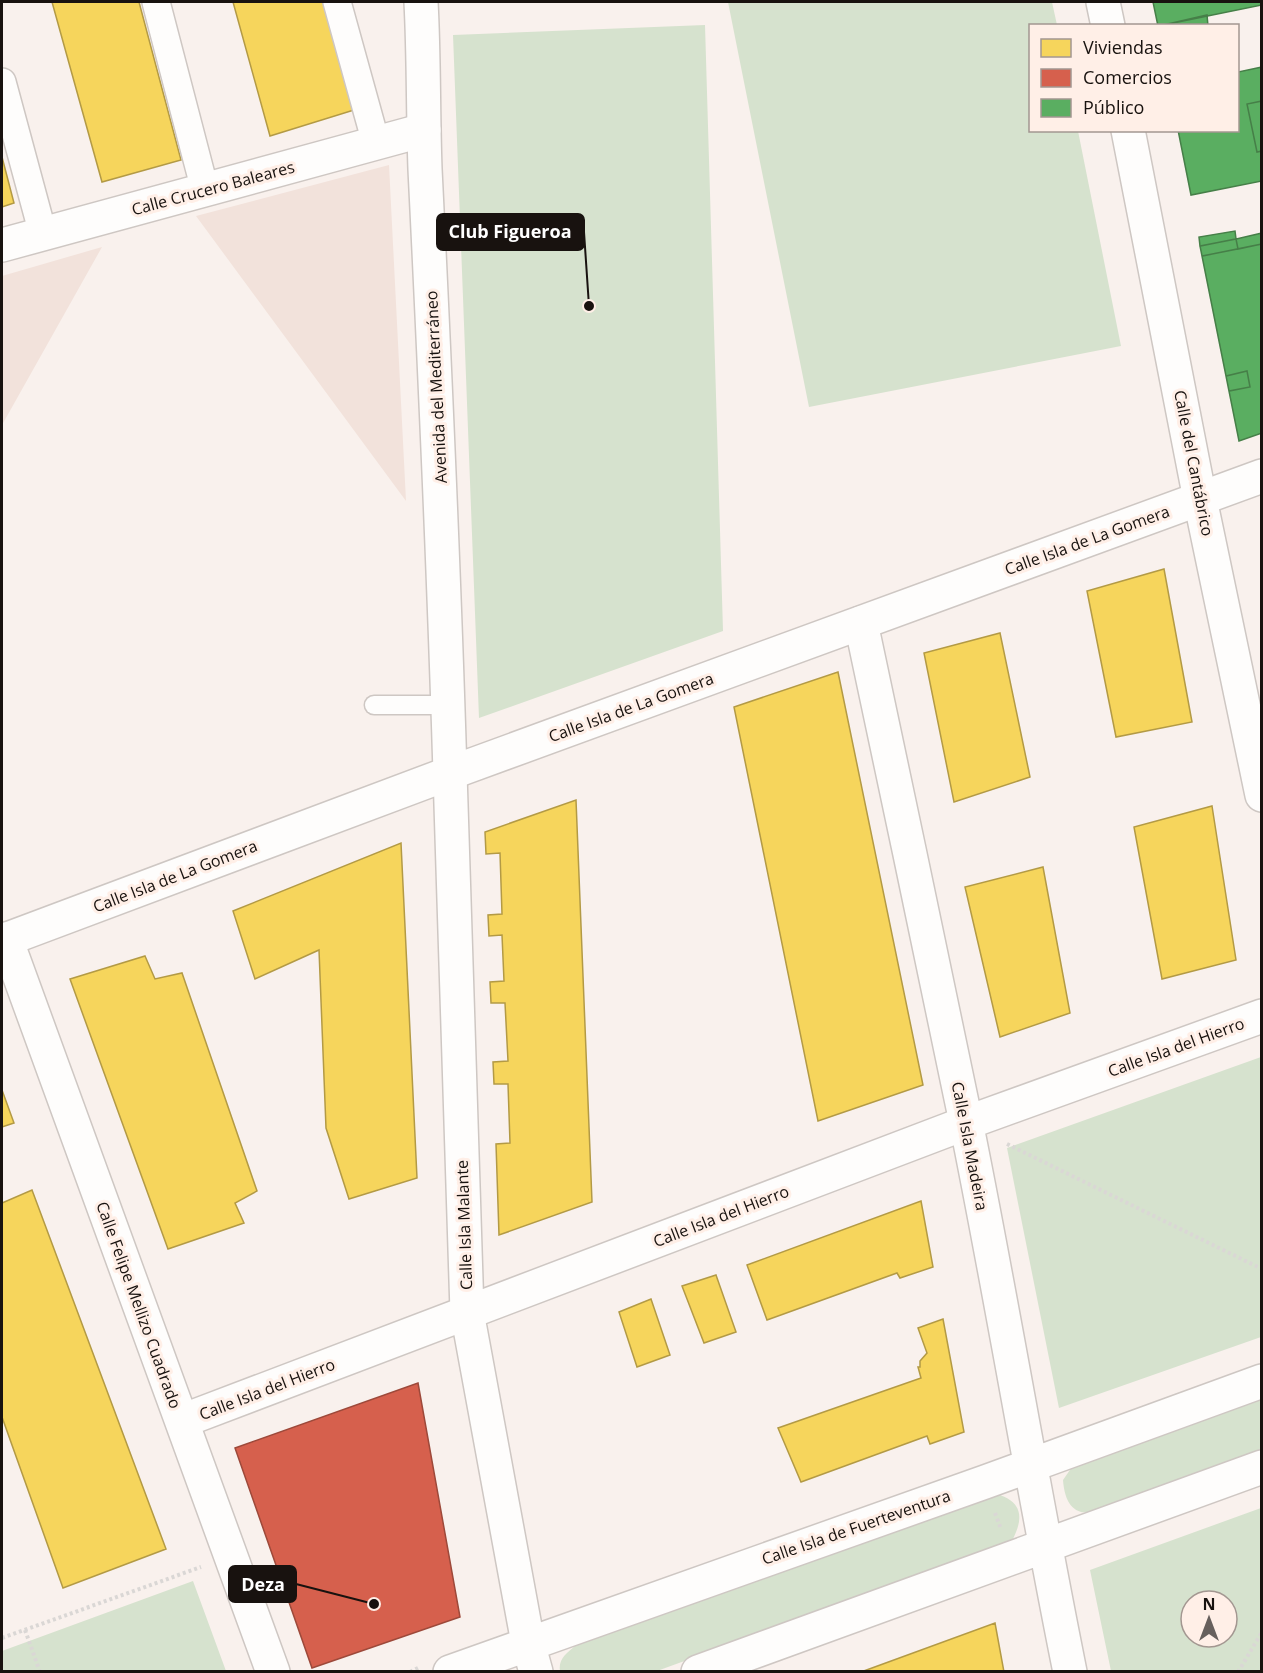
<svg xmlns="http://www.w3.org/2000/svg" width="1263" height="1673" viewBox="0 0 1263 1673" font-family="'Open Sans',sans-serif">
  <rect width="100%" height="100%" fill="#f9f1ed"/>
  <path fill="#f2e2db" d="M389,165L406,501L196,216Z
    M102,247L2,425V276Z"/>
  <path fill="#d6e2ce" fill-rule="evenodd" d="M728,2H1052L1057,25L1030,26V130L1078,131L1121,346L809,407Z
    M705,25L723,631L479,718L453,35Z
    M1261,1057V1337L1059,1408L1007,1148Z
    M1261,1394V1449L1096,1511C1092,1511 1085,1513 1081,1512C1067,1508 1064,1492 1063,1480L1072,1467Z
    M996,1494C1022,1501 1024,1517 1013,1539L978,1554L657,1671H560C558,1659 567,1653 576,1645L984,1496Z
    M1261,1508V1671H1111L1090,1570ZM1191,1601H1227V1637H1191Z
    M193,1581L226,1671H2V1651Z"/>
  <path fill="#f6d55c" stroke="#b39a45" stroke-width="1.5" d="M52,2H139L181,160L102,182Z
    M233,2H323L354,110L270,136Z
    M2,157L14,203L2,207Z
    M1164,569L1192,722L1116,737L1087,591Z
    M1000,633L1030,777L954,802L924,653Z
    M838,672L923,1085L818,1121L734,707Z
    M576,800L592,1202L499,1235L496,1144L510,1143L508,1084H494L493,1062L508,1061L505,1003H491L490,982L504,981L502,935L489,936L488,915L502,914L500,853L486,854L485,832Z
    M1212,806L1236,960L1162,979L1134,827Z
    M401,843L417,1178L349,1199L326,1128L319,950L255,979L233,911Z
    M1043,867L1070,1013L1000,1037L965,887Z
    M145,956L155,979L182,973L257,1191L235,1203L244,1223L168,1249L70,979Z
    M2,1090L14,1123L2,1127Z
    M32,1190L166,1549L63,1588L2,1417V1203Z
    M921,1201L933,1267L900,1278L897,1273L767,1320L747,1265Z
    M716,1275L736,1332L704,1343L682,1286Z
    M651,1299L670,1355L637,1367L619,1312Z
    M943,1319L964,1432L930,1444L927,1436L801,1482L778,1428L921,1378L918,1367H920V1361L927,1353L918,1328Z
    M995,1623L1004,1672H861Z"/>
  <path fill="#d6604d" stroke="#9d493a" stroke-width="1.5" d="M418,1383L460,1617L312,1668L235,1448Z"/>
  <path fill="#5aae61" stroke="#467f48" stroke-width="1.5" d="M1153,2H1262V5L1158,26Z
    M1207,15L1208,26H1159Z
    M1262,67V101L1247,104L1257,152L1262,151V181L1191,195L1178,130H1238V72Z
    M1262,101V151L1257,152L1247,104Z
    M1235,231L1236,239L1200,246L1199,237Z
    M1262,233V244L1238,249L1236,239Z
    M1236,239L1238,249L1202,256L1200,246Z
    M1262,244V433L1239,441L1229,391L1250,387L1247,371L1226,376L1202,256Z
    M1247,371L1250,387L1229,391L1226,376Z"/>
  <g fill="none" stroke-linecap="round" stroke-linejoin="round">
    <defs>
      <path id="service" d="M374,705H448"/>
      <path id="pedestrian" d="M156,2L205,190
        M337,2L376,143
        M2,82L43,234"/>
      <path id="minor" d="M1103,2L1108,26
        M1128,130L1200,499L1262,795
        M2,245L424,130
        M861,623C896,789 932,956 966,1122C1003,1305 1033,1489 1070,1672
        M450,773L467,1312L528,1643L536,1672
        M6,939L273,1672
        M182,1421L966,1123L1262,1016
        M450,1672L985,1482L1262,1381
        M698,1672L1262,1467"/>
      <path id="secondary" d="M421,2C424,57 423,113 425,169C435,371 444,572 450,773
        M2,941L450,773L1262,476"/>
    </defs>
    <use href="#service" stroke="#cec7c3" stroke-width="21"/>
    <use href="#pedestrian" stroke="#cec7c3" stroke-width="30"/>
    <use href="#minor" stroke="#cec7c3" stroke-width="36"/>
    <use href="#secondary" stroke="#cec7c3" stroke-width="36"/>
    <path stroke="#dad7d5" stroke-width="4" stroke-dasharray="3 3" stroke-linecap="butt" d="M1007,1144L1262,1269
      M995,1513L1001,1529
      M25,1630L40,1672
      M2,1638L201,1567
      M410,1672L418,1668
      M1238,1672L1262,1632"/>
    <use href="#service" stroke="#fefdfc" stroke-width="18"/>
    <use href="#pedestrian" stroke="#fefdfc" stroke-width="27"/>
    <use href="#minor" stroke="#fefdfc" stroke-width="33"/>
    <use href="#secondary" stroke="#fefdfc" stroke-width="33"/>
  </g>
  <g text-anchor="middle" stroke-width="6" stroke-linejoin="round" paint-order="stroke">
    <g font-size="16" fill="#18120f" stroke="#ffefe7">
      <text transform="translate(213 188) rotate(-15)" y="6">Calle Crucero Baleares</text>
      <text transform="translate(436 387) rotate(-93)" y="6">Avenida del Mediterráneo</text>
      <text transform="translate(1194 463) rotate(79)" y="6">Calle del Cantábrico</text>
      <text transform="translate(1087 540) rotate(-20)" y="6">Calle Isla de La Gomera</text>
      <text transform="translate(631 707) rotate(-20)" y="6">Calle Isla de La Gomera</text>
      <text transform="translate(175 876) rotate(-21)" y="6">Calle Isla de La Gomera</text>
      <text transform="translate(1176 1047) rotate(-20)" y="6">Calle Isla del Hierro</text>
      <text transform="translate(970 1146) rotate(79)" y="6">Calle Isla Madeira</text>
      <text transform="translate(721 1216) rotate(-21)" y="6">Calle Isla del Hierro</text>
      <text transform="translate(464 1225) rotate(-92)" y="6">Calle Isla Malante</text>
      <text transform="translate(139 1305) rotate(70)" y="6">Calle Felipe Mellizo Cuadrado</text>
      <text transform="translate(267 1389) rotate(-21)" y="6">Calle Isla del Hierro</text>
      <text transform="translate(856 1527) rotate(-19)" y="6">Calle Isla de Fuerteventura</text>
    </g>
  </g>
  <path fill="none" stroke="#18120f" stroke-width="2" d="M589 306L584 232M374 1604L296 1584"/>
  <g fill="#18120f" stroke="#ffefe7" stroke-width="2">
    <circle cx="589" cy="306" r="6"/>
    <circle cx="374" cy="1604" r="6"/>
  </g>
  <g fill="#18120f" stroke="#18120f" stroke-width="2">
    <rect x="437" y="214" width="147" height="36" rx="6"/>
    <rect x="229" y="1566" width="67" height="36" rx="6"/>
  </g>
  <g font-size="18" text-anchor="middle" font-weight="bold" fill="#fff">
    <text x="510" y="238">Club Figueroa</text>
    <text x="263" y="1591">Deza</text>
  </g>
  <rect width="1263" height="1673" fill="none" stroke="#18120f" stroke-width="6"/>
  <rect x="1029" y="24" width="210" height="108" fill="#ffefe7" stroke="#a39791" stroke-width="1.5"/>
  <rect x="1041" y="39" width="30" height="18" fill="#f6d55c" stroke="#a39791" stroke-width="1.5"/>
  <text x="1083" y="54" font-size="18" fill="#18120f">Viviendas</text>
  <rect x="1041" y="69" width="30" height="18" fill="#d6604d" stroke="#a39791" stroke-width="1.5"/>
  <text x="1083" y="84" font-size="18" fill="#18120f">Comercios</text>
  <rect x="1041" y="99" width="30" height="18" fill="#5aae61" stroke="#a39791" stroke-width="1.5"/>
  <text x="1083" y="114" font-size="18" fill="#18120f">Público</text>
  <g transform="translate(1209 1619)"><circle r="28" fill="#ffefe7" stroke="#a39791" stroke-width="1.5"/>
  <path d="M0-4.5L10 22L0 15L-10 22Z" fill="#67605d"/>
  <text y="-9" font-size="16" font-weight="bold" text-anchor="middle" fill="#18120f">N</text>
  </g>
</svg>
